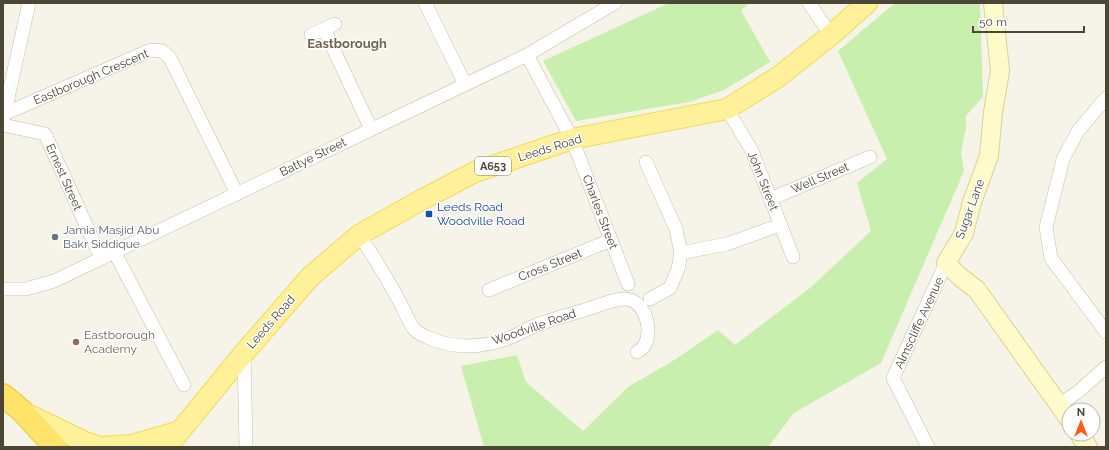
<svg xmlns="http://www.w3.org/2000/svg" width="1109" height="450" viewBox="0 0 1109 450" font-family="Raleway,sans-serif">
  <rect width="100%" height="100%" fill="#f6f4e9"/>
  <path fill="#c8efad" d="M669,3H750L741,10L770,62L724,90L689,102L576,121L543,61Z
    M895,3H980L983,97L966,116V128L961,152L964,171L881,363L794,413L768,447H484L461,366L517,355L526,382L583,431L628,387L676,359L718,330L735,345L810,288L871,231L857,183L887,159L838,51Z"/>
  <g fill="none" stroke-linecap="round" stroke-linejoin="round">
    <defs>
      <path id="street" d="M425,3L465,84
        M809,3L831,35
        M324,29L371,129
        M311,35L335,24
        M527,55L572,139L628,284
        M1106,98L1078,131L1063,159L1046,227L1051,258L1106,332
        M727,109L752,151L793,257
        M4,114L151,50L162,51L170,58L237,194
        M3,120L29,3
        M3,125L45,134L101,258
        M646,162L676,229L681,253L678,269L670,288L650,299
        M770,199L870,157
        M359,235C373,255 385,275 397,297C403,307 407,319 414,329C417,332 422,335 427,337C453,349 482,348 509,338C519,334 529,328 539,324C555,318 572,314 588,309C599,305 612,300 623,299C645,298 654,331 644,346C642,349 639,351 637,352
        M115,253L184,385
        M681,253L727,244L780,225
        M3,289H26L54,281L527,55L615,3
        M489,290L611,240
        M244,353L246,447
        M1059,405L1079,391L1106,367
        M928,447L893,378L946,263"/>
      <path id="secondary" d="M993,3L1000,71L993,112L989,156L972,202L964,233L946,263L959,276L977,290L1069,419
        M1079,434L1088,447"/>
      <path id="primary" d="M23,412L85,442L100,447L131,445L180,431
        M167,447L244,353L310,277L359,235L423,199L475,172L572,139L727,109L778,77L831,35L867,3"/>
      <path id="highway" d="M3,395L22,411L55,447"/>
    </defs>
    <use href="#street" stroke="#c3beaa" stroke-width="14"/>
    <use href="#secondary" stroke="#dbd394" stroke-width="20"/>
    <use href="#primary" stroke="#f2da5b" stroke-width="22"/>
    <use href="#highway" stroke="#f0c329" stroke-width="24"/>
    <use href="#street" stroke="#fff" stroke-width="13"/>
    <use href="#secondary" stroke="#fffaca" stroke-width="18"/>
    <use href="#primary" stroke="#fff199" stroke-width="20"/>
    <use href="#highway" stroke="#ffe36b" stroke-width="22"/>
  </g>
  <rect fill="#1a4fb4" stroke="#fff" stroke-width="1.5" x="425" y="210" width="8" height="8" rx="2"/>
  <circle fill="#6b7280" stroke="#fff" stroke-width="1.5" cx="55" cy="237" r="4"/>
  <circle fill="#8d6e63" stroke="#fff" stroke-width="1.5" cx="76" cy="342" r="4"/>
  <g text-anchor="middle" stroke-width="3" stroke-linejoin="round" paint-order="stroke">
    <rect fill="#fff" stroke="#817e72" stroke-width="1" x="475" y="157" width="36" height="18" rx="3"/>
    <g font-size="11" font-weight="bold" fill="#4b4636">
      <text x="493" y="170">A653</text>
    </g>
    <g font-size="12" fill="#4b4636" stroke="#fff">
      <text transform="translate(91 77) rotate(-23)" y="4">Eastborough Crescent</text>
      <text transform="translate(550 148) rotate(-17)" y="4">Leeds Road</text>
      <text transform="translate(313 157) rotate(-26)" y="4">Battye Street</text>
      <text transform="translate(64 177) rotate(66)" y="4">Ernest Street</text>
      <text transform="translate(820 178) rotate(-23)" y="4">Well Street</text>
      <text transform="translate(763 181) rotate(68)" y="4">John Street</text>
      <text transform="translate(970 209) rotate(-70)" y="4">Sugar Lane</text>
      <text transform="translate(600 212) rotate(69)" y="4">Charles Street</text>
      <text transform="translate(550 265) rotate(-22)" y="4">Cross Street</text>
      <text transform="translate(271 322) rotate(-49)" y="4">Leeds Road</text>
      <text transform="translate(919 323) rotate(-65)" y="4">Almscliffe Avenue</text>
      <text transform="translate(534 327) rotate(-19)" y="4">Woodville Road</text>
    </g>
    <g font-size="12" fill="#164399" stroke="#fff" text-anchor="start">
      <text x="437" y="211">Leeds Road<tspan x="437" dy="14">Woodville Road</tspan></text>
    </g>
    <g font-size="12" fill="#5b616d" stroke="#fff" text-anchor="start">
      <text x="63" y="234">Jamia Masjid Abu<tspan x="63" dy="14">Bakr Siddique</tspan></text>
    </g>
    <g font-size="12" fill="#785e54" stroke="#fff" text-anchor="start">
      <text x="84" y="339">Eastborough<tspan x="84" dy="14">Academy</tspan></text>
    </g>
    <g font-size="13" font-weight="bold" fill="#6f664c" stroke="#fff">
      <text x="347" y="48">Eastborough</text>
    </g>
  </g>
  <rect width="1109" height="450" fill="none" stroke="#4b4636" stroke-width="8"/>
  <g transform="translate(1081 422)"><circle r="19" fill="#ffffff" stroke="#b7b5af"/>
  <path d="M0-3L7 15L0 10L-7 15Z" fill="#ff5b17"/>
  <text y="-6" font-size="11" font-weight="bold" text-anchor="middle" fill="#4b4636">N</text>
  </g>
  <path d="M973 26v6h111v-6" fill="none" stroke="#4b4636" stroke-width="2"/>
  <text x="979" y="26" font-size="12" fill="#4b4636" stroke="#ffffff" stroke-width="3" paint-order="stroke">50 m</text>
</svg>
